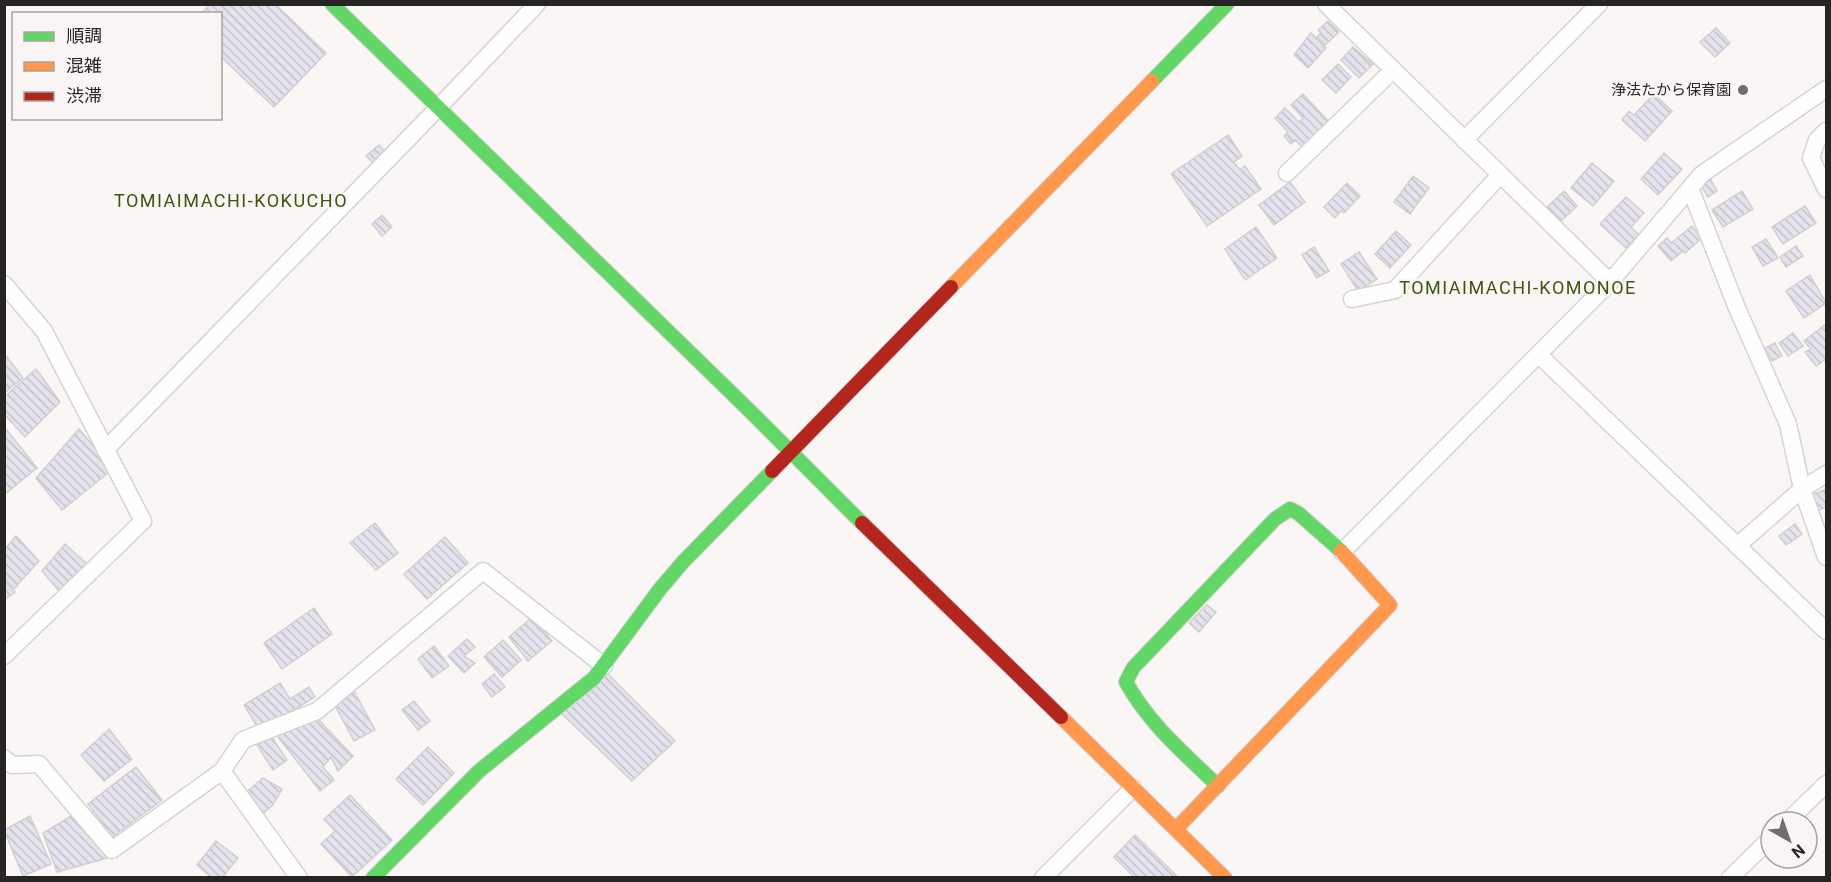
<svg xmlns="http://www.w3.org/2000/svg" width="1831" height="882" viewBox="0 0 1831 882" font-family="Roboto,'Noto Sans JP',sans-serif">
  <defs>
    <pattern id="building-back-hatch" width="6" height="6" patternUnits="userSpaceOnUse" patternTransform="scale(1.5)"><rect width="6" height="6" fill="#e5e2ed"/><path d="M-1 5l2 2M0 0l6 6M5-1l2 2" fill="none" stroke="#c4c2cb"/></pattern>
  </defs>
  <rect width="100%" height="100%" fill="#f9f6f5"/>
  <path fill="url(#building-back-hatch)" stroke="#d1d0d0" stroke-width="1.5" d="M210,4H275L326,53L274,107L220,56V14H201Z
    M1328,21L1339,32L1325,45L1317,37L1321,33L1318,30Z
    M1716,28L1730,43L1715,57L1700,42Z
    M1311,33L1326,48L1308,68L1294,55Z
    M1353,47L1373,64L1359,78L1341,60Z
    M1338,64L1351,77L1336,93L1322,80Z
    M1303,94L1330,123L1303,148L1295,140L1291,144L1284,136L1288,132L1275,118L1285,108L1299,122L1303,118L1291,105Z
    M1654,94L1672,111L1645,141L1622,120L1629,111L1634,115Z
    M1228,135L1242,156L1234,162L1240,170L1245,166L1261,189L1207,226L1171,174Z
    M379,145L385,152L373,163L366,156Z
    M1664,153L1682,169L1658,195L1641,179Z
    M1592,163L1614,181L1593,206L1571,188Z
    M1413,176L1429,188L1410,214L1394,202Z
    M1710,178L1717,191L1708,197L1700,184Z
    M1290,182L1305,202L1274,225L1259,205Z
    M1347,183L1360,196L1344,213L1341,211L1335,218L1324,207Z
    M1564,191L1577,206L1560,222L1546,208Z
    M1742,191L1753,209L1723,227L1712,210Z
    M1626,197L1644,213L1631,227L1639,235L1626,248L1600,224Z
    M1805,206L1816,223L1783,244L1772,227Z
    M382,215L392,227L382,236L372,224Z
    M1692,226L1702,238L1685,253L1683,251L1671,261L1658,246L1667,238L1671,243Z
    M1256,227L1277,258L1245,280L1225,249Z
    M1396,231L1411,245L1390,268L1375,254Z
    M1766,239L1778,258L1763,266L1752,247Z
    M1796,246L1803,256L1786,267L1780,257Z
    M1314,247L1329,271L1317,278L1302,255Z
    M1359,252L1377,279L1358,291L1341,264Z
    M1810,275L1826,303L1804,318L1786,291Z
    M1826,324V359L1816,366L1805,352L1811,349L1804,341Z
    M1793,333L1803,346L1788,356L1779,343Z
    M1775,343L1782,356L1772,361L1765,348Z
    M4,353L23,378L4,393Z
    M36,369L60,402L25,437L4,414V397Z
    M6,429L37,468L4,495V430Z
    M79,429L113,469L62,510L36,478Z
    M1826,489V507L1815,512L1808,497Z
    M375,523L398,553L376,570L350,543Z
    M1795,524L1802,534L1786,545L1779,536Z
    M16,536L39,561L14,589L4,578V550Z
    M445,537L468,563L427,599L404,574Z
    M65,544L89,566L59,591L42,571Z
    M4,579L15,592L4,600Z
    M1207,605L1216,612L1199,632L1189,623Z
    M314,608L332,634L282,669L264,643Z
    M532,617L552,641L528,661L509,637Z
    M467,639L475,647L464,656L475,663L464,673L448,656Z
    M503,640L521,660L502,677L484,657Z
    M434,646L449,666L432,678L418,659Z
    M607,673L675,741L632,781L561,713Z
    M494,674L505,687L492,697L482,684Z
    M280,683L290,699L309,687L315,697L260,731L244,705Z
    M353,689L375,730L354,741L332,700Z
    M414,701L430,721L418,730L402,710Z
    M315,716L353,756L338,771L331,757L323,767L334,780L320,791L275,733Z
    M109,729L132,759L104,781L81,755Z
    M271,736L287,760L273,770L257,745Z
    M428,747L454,773L423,805L396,779Z
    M136,767L162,800L112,837L88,804Z
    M263,778L282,789L273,805L261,815L244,794Z
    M350,795L392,840L352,877L321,844L335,831L324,819Z
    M73,815L107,858L57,872L43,833Z
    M30,816L51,864L23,876L4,830Z
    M1135,835L1179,878H1135L1114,857Z
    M216,841L238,858L222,878H212L197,865Z"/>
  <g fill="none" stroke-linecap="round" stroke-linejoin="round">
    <defs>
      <path id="street" d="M1326,4L1610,282
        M1826,131L1817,140L1811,158L1826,189
        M1464,140L1599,4
        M1287,173L1393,70
        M1690,188L1737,308L1788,424L1802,489L1826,557
        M4,284L44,331L143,521L4,656
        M1352,299L1395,290L1500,175
        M1539,355L1826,631
        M105,450L438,108L537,4
        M1737,546L1802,489L1826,474
        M1342,552L1610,282L1702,174L1826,89
        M4,758L12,765L39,764L112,850L222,771L299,878
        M222,771L243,740L317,711L483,571L604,666
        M1787,822L1826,784
        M1043,878L1133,788
        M1730,878L1771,838"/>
      <path id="fast" d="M332,4L753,414L862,523
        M1152,81L1227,4
        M1218,786C1184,753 1149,724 1126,682L1133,668L1275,519L1290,509L1298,513L1341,551
        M373,878L479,771L594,678L660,589L683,562L772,471"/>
      <path id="slow" d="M951,287L1152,81
        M1061,717L1225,878
        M1176,829L1390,605L1341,551"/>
      <path id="jam" d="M772,471L951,287
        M862,523L1061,717"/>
    </defs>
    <use href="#street" stroke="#d6d3d3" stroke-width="19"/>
    <use href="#fast" stroke="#d6d3d3" stroke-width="16"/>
    <use href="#slow" stroke="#d6d3d3" stroke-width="16"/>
    <use href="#jam" stroke="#d6d3d3" stroke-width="16"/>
    <use href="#street" stroke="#fefefe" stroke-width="16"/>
    <use href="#fast" stroke="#63d668" stroke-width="14"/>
    <use href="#slow" stroke="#ff974d" stroke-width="14"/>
    <use href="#jam" stroke="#b3261e" stroke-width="14"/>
  </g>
  <circle fill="#706e6d" stroke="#faf5f4" stroke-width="2" cx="1743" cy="90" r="6"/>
  <g text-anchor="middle" stroke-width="4.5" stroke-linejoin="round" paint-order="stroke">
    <g font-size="15" fill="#262524" stroke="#faf5f4" text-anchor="end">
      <text x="1731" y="95">浄法たから保育園</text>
    </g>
    <g font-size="18" letter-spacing="1.5" fill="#3d560f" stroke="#faf5f4">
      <text x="231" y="207">TOMIAIMACHI-KOKUCHO</text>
      <text x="1518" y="294">TOMIAIMACHI-KOMONOE</text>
    </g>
  </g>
  <rect width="1831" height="882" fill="none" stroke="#262524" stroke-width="12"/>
  <rect x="12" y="12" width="210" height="108" fill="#faf5f4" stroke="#a5a2a1" stroke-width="1.5"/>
  <rect x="24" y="32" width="30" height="9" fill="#63d668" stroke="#a5a2a1" stroke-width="1.5"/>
  <text x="66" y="42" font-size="18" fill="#262524">順調</text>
  <rect x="24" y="62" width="30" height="9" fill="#ff974d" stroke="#a5a2a1" stroke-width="1.5"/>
  <text x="66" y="72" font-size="18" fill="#262524">混雑</text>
  <rect x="24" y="92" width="30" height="9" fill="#b3261e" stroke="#a5a2a1" stroke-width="1.5"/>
  <text x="66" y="102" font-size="18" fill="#262524">渋滞</text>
  <g transform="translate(1789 840) rotate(140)"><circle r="28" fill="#faf5f4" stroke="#a5a2a1" stroke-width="1.5"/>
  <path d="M0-4.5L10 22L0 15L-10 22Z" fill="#706e6d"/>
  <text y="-9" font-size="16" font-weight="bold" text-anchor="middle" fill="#262524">N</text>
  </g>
</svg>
